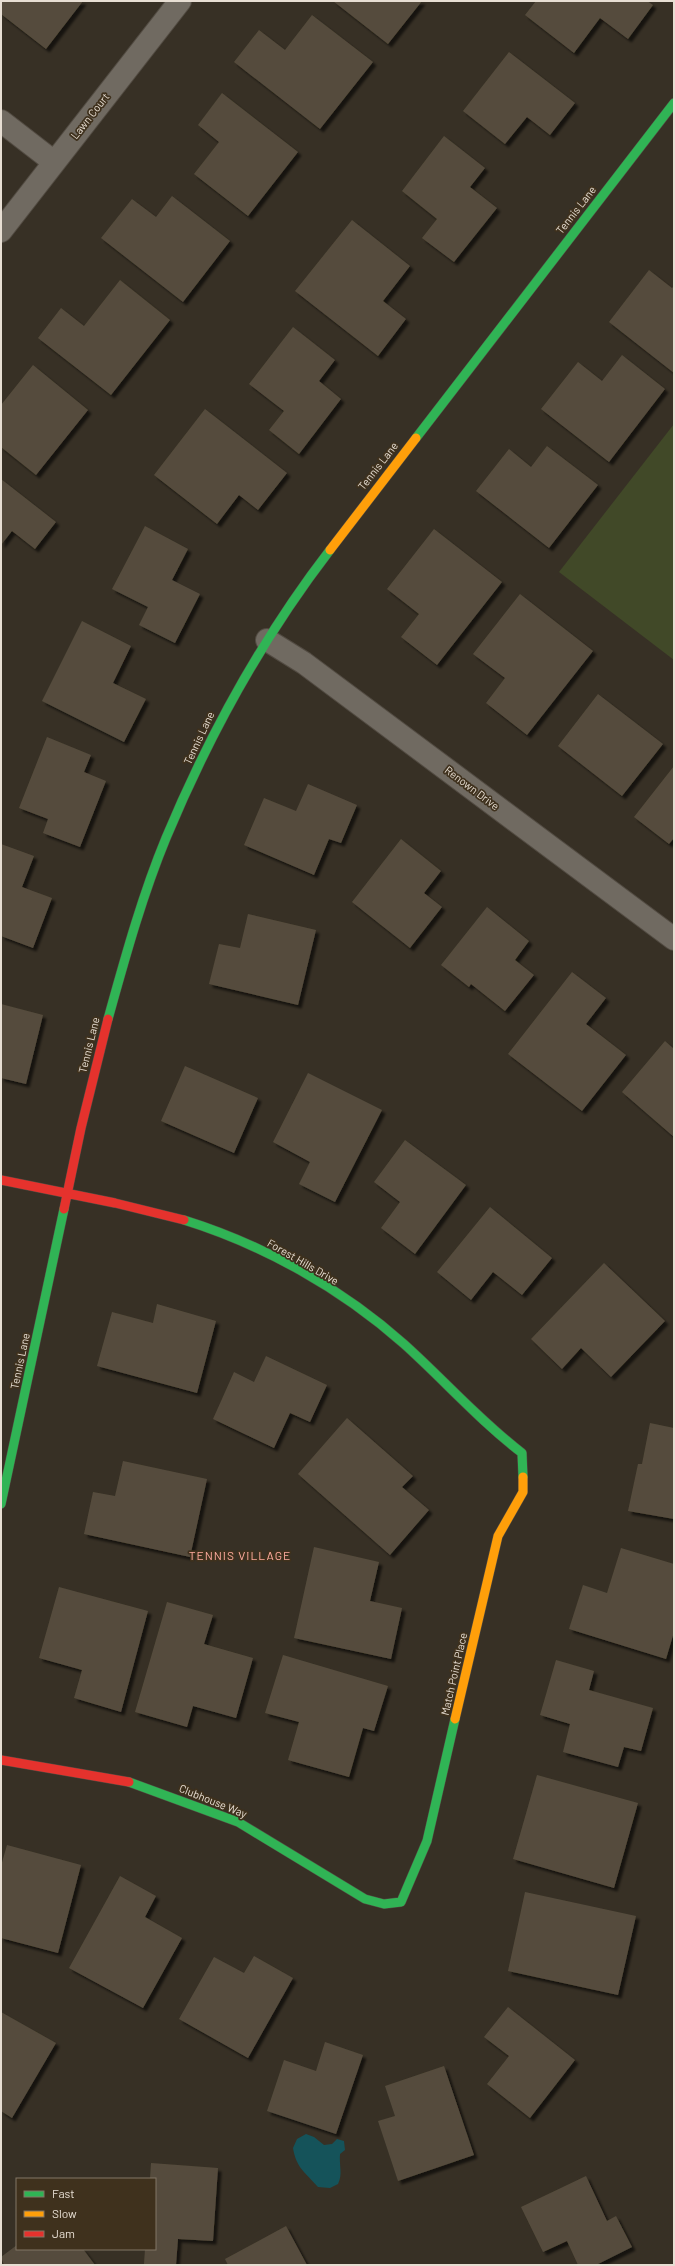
<svg xmlns="http://www.w3.org/2000/svg" width="675" height="2266" viewBox="0 0 675 2266" font-family="Barlow,sans-serif">
  <defs>
    <filter id="shadow"><feDropShadow dx="3.5" dy="3.5" stdDeviation="1" flood-color="#0009"/></filter>
  </defs>
  <rect width="100%" height="100%" fill="#373025"/>
  <path fill="#414928" d="M674,424V660L559,572Z"/>
  <path fill="#15535a" d="M306,2134L314,2137L324,2145L332,2144L337,2139L344,2141L345,2150L340,2154C339,2166 343,2174 338,2184L330,2188L318,2187C306,2173 296,2168 293,2148L297,2139Z"/>
  <path fill="#554c3c" filter="url(#shadow)" d="M1,1H83L46,49L1,14Z
    M333,1H422L388,44Z
    M536,1H647L653,5L628,39L600,18L574,53L525,15Z
    M312,15L373,62L320,129L234,62L259,30L285,50Z
    M509,52L575,103L550,135L527,117L505,144L463,111Z
    M222,93L298,152L248,216L194,174L219,142L198,125Z
    M444,136L485,168L470,187L497,208L454,262L422,238L437,219L402,191Z
    M172,196L230,241L183,302L101,238L132,199L156,217Z
    M352,220L410,266L383,301L406,319L378,356L295,291Z
    M649,270L672,288L674,286V373L609,322Z
    M120,280L170,320L111,395L38,338L61,308L84,326Z
    M293,327L335,360L319,381L341,399L299,454L269,430L284,411L249,384Z
    M622,355L665,389L609,462L541,409L578,362L602,381Z
    M33,365L88,410L36,475L1,447V405Z
    M205,409L287,473L258,510L239,495L217,524L154,475Z
    M547,446L598,485L549,548L476,491L509,449L531,467Z
    M1,479L56,522L35,549L12,531L1,545Z
    M145,526L188,549L172,580L200,594L175,643L139,625L148,607L112,589Z
    M434,529L502,582L437,665L401,637L419,614L387,589Z
    M520,594L593,651L527,735L486,703L505,678L473,654Z
    M82,621L131,646L113,683L146,699L124,742L42,701Z
    M598,694L663,744L622,796L558,746Z
    M47,737L91,755L84,772L106,781L80,847L43,833L48,819L19,808Z
    M674,766V838L669,844L634,817Z
    M308,784L357,805L341,843L329,839L314,875L244,845L264,798L296,811Z
    M401,839L441,871L424,893L442,907L410,948L352,902Z
    M1,844L34,856L22,887L52,898L33,948L1,936Z
    M487,907L529,941L515,960L534,975L505,1011L471,984L469,987L441,965Z
    M248,914L316,930L298,1005L209,984L219,944L240,948Z
    M572,972L606,998L586,1024L626,1055L582,1111L508,1054Z
    M1,1004L43,1015L26,1084L1,1078Z
    M665,1041L674,1049V1137L622,1092Z
    M185,1066L258,1098L234,1153L161,1121Z
    M308,1073L382,1110L335,1202L299,1184L310,1162L273,1142Z
    M405,1140L466,1185L415,1254L381,1228L400,1202L374,1182Z
    M490,1207L552,1258L522,1295L493,1272L471,1300L437,1272Z
    M604,1263L665,1321L611,1377L581,1348L562,1369L531,1339Z
    M157,1304L216,1321L197,1393L97,1366L112,1312L153,1323Z
    M266,1356L327,1385L310,1422L290,1413L274,1448L213,1419L234,1372L254,1382Z
    M347,1418L413,1476L402,1487L429,1510L390,1555L298,1474Z
    M650,1423L674,1428V1519L628,1511L638,1464H642Z
    M123,1461L207,1479L190,1557L84,1534L93,1492L115,1496Z
    M314,1547L379,1562L370,1601L402,1608L391,1659L294,1638Z
    M621,1548L674,1564V1632L666,1659L569,1629L583,1585L607,1593Z
    M59,1587L148,1611L121,1712L74,1698L82,1670L39,1658Z
    M167,1602L213,1615L204,1644L253,1658L236,1718L193,1706L187,1727L135,1712Z
    M283,1655L388,1686L374,1731L363,1728L349,1777L288,1760L299,1722L265,1713Z
    M556,1660L594,1671L589,1690L653,1708L641,1751L624,1747L618,1767L563,1752L570,1724L540,1715Z
    M537,1775L638,1803L614,1888L513,1859Z
    M7,1845L81,1865L58,1953L1,1938V1866Z
    M120,1876L156,1896L145,1917L182,1938L143,2008L69,1968Z
    M525,1892L636,1916L618,1995L508,1971Z
    M254,1956L293,1978L248,2058L179,2019L214,1957L244,1973Z
    M508,2007L575,2060L530,2118L487,2084L509,2056L484,2037Z
    M1,2012L56,2043L12,2118L1,2111Z
    M325,2042L363,2055L336,2134L267,2111L284,2060L316,2071Z
    M444,2066L474,2155L398,2181L378,2121L395,2116L385,2086Z
    M151,2163L218,2168L213,2241L178,2239L176,2265L144,2264L145,2249H155V2179H150Z
    M586,2176L607,2221L616,2216L632,2247L596,2265H578L567,2241L543,2252L521,2207Z
    M286,2226L307,2265H228L225,2259Z
    M17,2245V2249H83L95,2265H4L1,2257Z"/>
  <g fill="none" stroke-linecap="round" stroke-linejoin="round">
    <defs>
      <path id="street" d="M1,121L54,162
        M1,231L180,1
        M267,640L304,663L674,939"/>
      <path id="fast" d="M416,438L674,103
        M108,1019C125,958 142,896 166,838C209,735 263,637 330,550
        M184,1220C264,1245 341,1288 404,1344C444,1380 479,1420 522,1453L523,1477
        M1,1504L64,1209
        M129,1782L238,1822L365,1899L384,1904L401,1902L427,1841L455,1719"/>
      <path id="slow" d="M330,550L416,438
        M455,1719L498,1536L523,1492V1477"/>
      <path id="jam" d="M1,1180L115,1203L184,1220
        M64,1209L81,1128L108,1019
        M1,1760L129,1782"/>
    </defs>
    <use href="#street" stroke="#524b42" stroke-width="24"/>
    <use href="#fast" stroke="#524b42" stroke-width="10"/>
    <use href="#slow" stroke="#524b42" stroke-width="10"/>
    <use href="#jam" stroke="#524b42" stroke-width="10"/>
    <use href="#street" stroke="#706a61" stroke-width="22"/>
    <use href="#fast" stroke="#30b455" stroke-width="9"/>
    <use href="#slow" stroke="#ff9f0a" stroke-width="9"/>
    <use href="#jam" stroke="#e5322d" stroke-width="9"/>
  </g>
  <g text-anchor="middle" stroke-width="3.5" stroke-linejoin="round" paint-order="stroke">
    <g font-size="11" fill="#e7ded3" stroke="#3f311d">
      <text transform="translate(90 116) rotate(-52)" y="4">Lawn Court</text>
      <text transform="translate(576 210) rotate(-52)" y="4">Tennis Lane</text>
      <text transform="translate(378 466) rotate(-52)" y="4">Tennis Lane</text>
      <text transform="translate(199 738) rotate(-65)" y="4">Tennis Lane</text>
      <text transform="translate(472 788) rotate(37)" y="4">Renown Drive</text>
      <text transform="translate(89 1045) rotate(-76)" y="4">Tennis Lane</text>
      <text transform="translate(303 1262) rotate(30)" y="4">Forest Hills Drive</text>
      <text transform="translate(20 1361) rotate(-78)" y="4">Tennis Lane</text>
      <text transform="translate(454 1674) rotate(-77)" y="4">Match Point Place</text>
      <text transform="translate(213 1801) rotate(22)" y="4">Clubhouse Way</text>
    </g>
    <g font-size="12" letter-spacing="1" fill="#feab9e" stroke="#3f311d">
      <text x="240" y="1560">TENNIS VILLAGE</text>
    </g>
  </g>
  <rect width="675" height="2266" fill="none" stroke="#e7ded3" stroke-width="4"/>
  <rect x="16" y="2178" width="140" height="72" fill="#3f311d" stroke="#827666"/>
  <rect x="24" y="2191" width="20" height="6" fill="#30b455" stroke="#827666"/>
  <text x="52" y="2198" font-size="12" fill="#e7ded3">Fast</text>
  <rect x="24" y="2211" width="20" height="6" fill="#ff9f0a" stroke="#827666"/>
  <text x="52" y="2218" font-size="12" fill="#e7ded3">Slow</text>
  <rect x="24" y="2231" width="20" height="6" fill="#e5322d" stroke="#827666"/>
  <text x="52" y="2238" font-size="12" fill="#e7ded3">Jam</text>
</svg>
